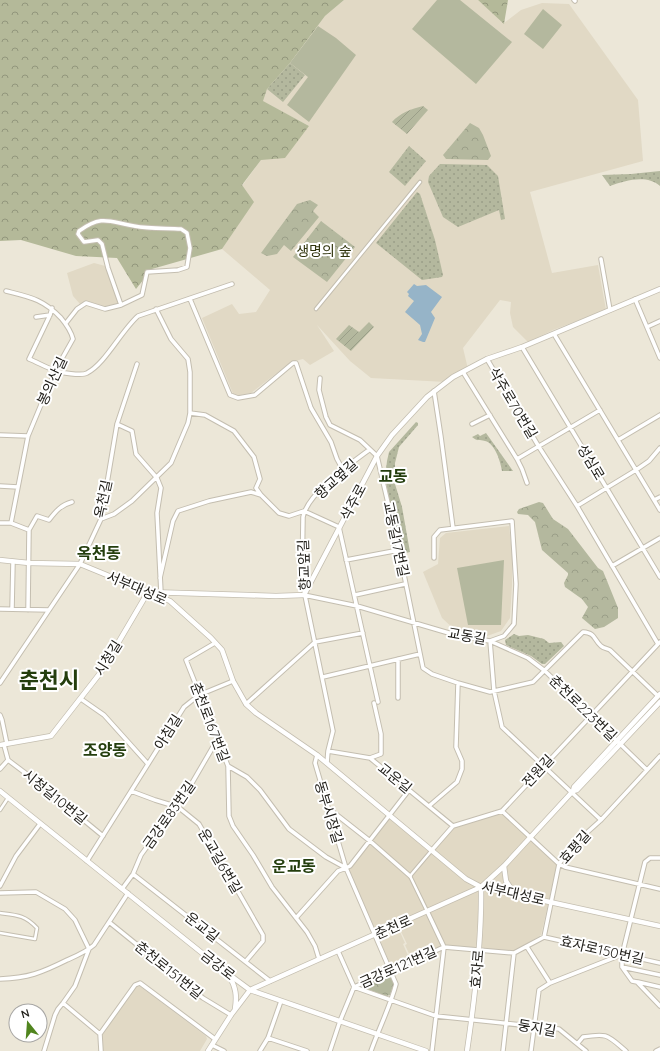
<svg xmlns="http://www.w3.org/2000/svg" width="660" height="1051" viewBox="0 0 660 1051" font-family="Quicksand,'Noto Sans KR',sans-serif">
  <defs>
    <pattern id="grass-dots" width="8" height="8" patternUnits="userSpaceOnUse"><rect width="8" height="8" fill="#b4b89e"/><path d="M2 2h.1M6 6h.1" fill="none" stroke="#9a9e88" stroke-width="1.8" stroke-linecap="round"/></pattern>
    <pattern id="forest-crowns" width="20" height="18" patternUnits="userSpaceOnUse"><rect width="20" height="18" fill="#b4b999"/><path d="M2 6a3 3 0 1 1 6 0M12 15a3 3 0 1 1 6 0" fill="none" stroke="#92967c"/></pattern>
    <pattern id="park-crowns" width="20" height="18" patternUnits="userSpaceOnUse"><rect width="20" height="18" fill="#b4b89e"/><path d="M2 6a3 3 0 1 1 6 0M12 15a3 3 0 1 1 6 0" fill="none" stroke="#9a9e88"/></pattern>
    <pattern id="garden-furrows" width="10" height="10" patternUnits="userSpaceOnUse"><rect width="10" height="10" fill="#b4b89e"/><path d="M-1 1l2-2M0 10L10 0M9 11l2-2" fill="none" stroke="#9a9e88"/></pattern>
  </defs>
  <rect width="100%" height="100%" fill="#ece7d8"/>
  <path fill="#e1d9c5" d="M344,0H478L504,23L521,10L542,3L569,4L638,100L643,161L530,192L552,273L598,265L606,310L553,330L528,342L513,327L510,313L511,302L500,300L463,348L468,369L446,382L371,378L350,361L317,325L334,351L310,365L303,359L291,362L251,393L234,396L202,318L232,304L239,314L256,312L270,290L222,249L253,202L242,186L261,160L309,126L262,101L267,89L290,63L325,16Z
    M94,263L109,267L121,305L105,309L86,303L80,304L73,296L67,273Z
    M509,526L512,553V585L510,618L501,631L487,636L455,630L442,618L423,572L438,564L440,538L446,533Z
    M502,812L557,864L541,935L513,952L445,945L412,960L405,945L407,944L396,921L375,930L348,869L389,818L432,853L454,827Z
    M400,932L405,943L403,944L410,960L392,968L381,943L382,940Z
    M136,987H141L206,1036L207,1039L200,1051H103V1034Z"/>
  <path fill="url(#grass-dots)" d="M290,63L305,75L283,102L267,89Z
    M409,146L426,161L405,186L389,172Z
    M440,164L487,165L498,176L505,219L501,220L499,210L458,227L443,217L428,182L429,176Z
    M660,171V186C646,174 625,181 610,186L602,175L631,174Z
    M417,192L420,194L435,240L443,275L442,277L422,280L376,243Z
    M416,422L418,423V425L399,447L395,463V484L402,507L410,552L401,554L385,478L387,461L389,452Z
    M486,433L513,471H502C501,463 495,443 485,441C479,439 478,442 472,437L478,434L480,436Z
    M514,634L519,636L528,635L544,639L549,643L561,642L564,646L545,664H542L531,656L506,645L505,640Z"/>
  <path fill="url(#forest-crowns)" d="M0,0H344L325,16L290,63L267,89L263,101L309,126L285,158L261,160L242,185L254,202L222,249L152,269L136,289L117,258L76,256L21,240L0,241Z
    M478,0H508L504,24Z"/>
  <path fill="url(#park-crowns)" d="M470,123L479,128L483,135L491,156L488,160L446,159L443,155Z
    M310,200L318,205L313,211L319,217L291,251L284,245L277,254L267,256L261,253L297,204Z
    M321,221L355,247L327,282L293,257Z
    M539,502L543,503L553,519L568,529L598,568L603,571L618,608V618L604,627L595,629L582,618L588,607L582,599L565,587L564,583L568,575V573L542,550L535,522L528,515L518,514L517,512L519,509Z
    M390,972L394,983L390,995L386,996L367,989L366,983Z"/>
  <path fill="url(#garden-furrows)" d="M423,106L428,110L407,134L392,122C400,113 411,109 423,106Z
    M369,322L374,327L351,351L336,339L349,325L359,332Z"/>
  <path fill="#b4b89e" d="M437,0H460L512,42L476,84L412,29Z
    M543,9L562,25L543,49L524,34Z
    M318,26L336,38L356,55L309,122L287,105L308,77L290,63Z
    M504,560L501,625H468L457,568Z"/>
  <path fill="#96b4c8" d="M414,284L417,286L426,285L442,297L431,312L435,318L425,342H423L418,340L422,334L420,325L405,312L414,301L408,296L409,294L407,292Z"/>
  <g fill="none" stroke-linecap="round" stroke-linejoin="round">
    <defs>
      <path id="pedestrian" d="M316,309L420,182
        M0,810L8,798
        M427,911L410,876L432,850
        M0,913C17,915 25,915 37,928L35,939L0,933"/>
      <path id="minor" d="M574,0L575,1
        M601,259L610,310
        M190,299L230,395L238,398L255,395L293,363H296L311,408L331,442L337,459L343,470
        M635,299L660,358
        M52,308L50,315L29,359C37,362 45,367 54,370C60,373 82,376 87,373C105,364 121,331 138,316L232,284
        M36,317L50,315
        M66,323L77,309L86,303L105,309L121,305L142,295L147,272L178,270L187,267L190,248L187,233L181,229C166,228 150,229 134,226C109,222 103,214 79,231L78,234L84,242L98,240L102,244L108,268L121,305
        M647,327L660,321
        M554,334L660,510
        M522,347L660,577
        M487,359L539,447L577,506L658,644
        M463,372L517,459L600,410
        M320,378L319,390L326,417L330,425L360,440L377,456L399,550L423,668L432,674L458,683L490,692L533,682L583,632C596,633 593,639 601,646C603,648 608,649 610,650L658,696
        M434,391L441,437L453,528
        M190,413L205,415L234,431L254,457L260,479L256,488L261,495
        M117,424L132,431L136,454L157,478L161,488L157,513L161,593
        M472,424L490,415
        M0,435L28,436L55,371L73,339C71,331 66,324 61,318C43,299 30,297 6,291
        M618,440L660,415
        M517,459L522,469L527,483
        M0,486L18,487
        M654,500L660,497
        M577,506L636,470L649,461L660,448
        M101,519L114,514L132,501L171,463L188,423L190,413V372L188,359L171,339L156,309
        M0,523H11L29,530L28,610
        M11,523L28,436
        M29,530L37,516L49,520C56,511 61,505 72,502
        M346,560L399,550
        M612,566L660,538
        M160,578L173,521L178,511L209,501L251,492L261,495L279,513L289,516L304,511L339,527L378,702
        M304,595L357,606L459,636L490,641L504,636L514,624L516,584L512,521L440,530L434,537V558
        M355,595L405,584
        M0,609L49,610
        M12,609L13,562
        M215,643L186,660L228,766L229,816L233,826L253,855L272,887L307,932L315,946L319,959
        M398,659V698
        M323,677L420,654
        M0,683L80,564L101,519L117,424L137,364
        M81,699L104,715L148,764
        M246,704L315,642L363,633
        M0,715L2,720L7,744
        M4,745L8,760L36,781L103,836
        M328,751L370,758L453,826
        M317,755L315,763L346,868L396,984C390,1007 379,1028 371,1051
        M370,758L381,754V734L374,703
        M327,763L328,751L333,731L302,581L303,517C307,494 350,464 369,450
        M228,766L247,777L260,790L289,829L326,857L346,868
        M0,769L8,760
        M131,791L155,800L178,807L199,824L263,935V941L246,961
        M429,806L457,782L462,769V761L456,747L458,683
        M328,808L370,841L410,876
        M502,811L559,864L565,867L660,889
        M601,820L502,727L494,691L490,641L528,658L545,671L647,770
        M432,850L453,826L502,811L660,642
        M660,858H650L645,862L622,955V967L632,981L637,982L660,1006
        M87,861L184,707L199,695L233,681
        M133,874L270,981
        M0,886L16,856L40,824
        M122,889L133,874L141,855L159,830L178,807L217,740
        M0,893L36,892L65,909L75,920L89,949L75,986L63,1003L58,1009L55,1015L44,1051
        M427,911L444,947L432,1051
        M296,918L338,871L346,868L350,866L409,790
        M109,922L203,998L231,1015
        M544,937L559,864L572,846L601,820L660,756
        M527,947L550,983
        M338,951L354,987L436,1016L559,1029L586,1051
        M622,967L660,975
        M0,979C28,978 41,973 67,960C76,956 86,952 94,945L128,893
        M638,982L660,987
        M63,1003L100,1034L101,1051
        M100,1034L135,985L140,983L215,1039
        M268,1038L307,1051
        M578,1043L583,1037C608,1033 607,1035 626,1051
        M212,1045L224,1051
        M260,1051L268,1038L281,1001
        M330,1051L340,1021L354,987L444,947L514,953L544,937L660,963
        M503,1051L514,953
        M531,1051L539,990L550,983L621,955
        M656,1051L660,1049"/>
      <path id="tertiary" d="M0,560L29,563L80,564L170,601L211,638L222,650L233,681L246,704L256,713L317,755L466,879L481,887L660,926
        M0,745L51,736L101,672L148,592L276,596L304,595L377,456L392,435L427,397L453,377L487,359L522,347L660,289
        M0,791L227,973L250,990L426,1051
        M573,791L574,787L660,694
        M504,866L506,881L514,893
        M229,976C236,987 237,996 235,1009
        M208,1051L231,1015L250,990L481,887L504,866L573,791L577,790L660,702
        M467,1051C475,997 482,941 481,887"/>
    </defs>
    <use href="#pedestrian" stroke="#c4beb0" stroke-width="4.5"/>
    <use href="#minor" stroke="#c4beb0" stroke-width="5.5"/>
    <use href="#tertiary" stroke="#c4beb0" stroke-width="6"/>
    <use href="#pedestrian" stroke="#fff" stroke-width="2.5"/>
    <use href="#minor" stroke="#fff" stroke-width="3.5"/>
    <use href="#tertiary" stroke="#fff" stroke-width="4.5"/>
  </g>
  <g text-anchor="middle" stroke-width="4" stroke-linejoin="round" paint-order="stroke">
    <g font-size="14" fill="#30340c" stroke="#fff">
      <text x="324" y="256">생명의 숲</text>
    </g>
    <g font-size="14" fill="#23211c" stroke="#fff">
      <text transform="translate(52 381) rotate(-65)" y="5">봉의산길</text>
      <text transform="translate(513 403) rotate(59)" y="5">삭주로70번길</text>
      <text transform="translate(591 462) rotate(59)" y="5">성심로</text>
      <text transform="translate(336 479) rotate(-42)" y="5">향교옆길</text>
      <text transform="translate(103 499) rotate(-78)" y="5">옥천길</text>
      <text transform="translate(353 502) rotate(-62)" y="5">삭주로</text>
      <text transform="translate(396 539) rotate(78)" y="5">교동길17번길</text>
      <text transform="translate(304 565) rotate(-92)" y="5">향교앞길</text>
      <text transform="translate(137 588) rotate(23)" y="5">서부대성로</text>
      <text transform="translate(467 636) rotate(10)" y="5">교동길</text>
      <text transform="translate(108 658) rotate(-58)" y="5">시청길</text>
      <text transform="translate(583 708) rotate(44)" y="5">춘천로223번길</text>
      <text transform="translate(210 722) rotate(69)" y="5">춘천로167번길</text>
      <text transform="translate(168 732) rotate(-58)" y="5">아침길</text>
      <text transform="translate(538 771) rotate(-47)" y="5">전원길</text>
      <text transform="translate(395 778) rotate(39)" y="5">교운길</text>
      <text transform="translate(55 797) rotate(39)" y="5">시청길10번길</text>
      <text transform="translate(329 812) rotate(73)" y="5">동부시장길</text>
      <text transform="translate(169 815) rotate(-55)" y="5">금강로83번길</text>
      <text transform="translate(575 847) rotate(-48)" y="5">효평길</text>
      <text transform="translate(220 861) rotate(60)" y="5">운교길6번길</text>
      <text transform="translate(513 893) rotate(13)" y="5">서부대성로</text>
      <text transform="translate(202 927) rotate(38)" y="5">운교길</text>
      <text transform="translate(393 927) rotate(-24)" y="5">춘천로</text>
      <text transform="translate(602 950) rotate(13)" y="5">효자로150번길</text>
      <text transform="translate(218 965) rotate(38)" y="5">금강로</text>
      <text transform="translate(398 967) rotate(-24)" y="5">금강로121번길</text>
      <text transform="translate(477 969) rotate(-85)" y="5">효자로</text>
      <text transform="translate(169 970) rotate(39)" y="5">춘천로151번길</text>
      <text transform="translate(537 1028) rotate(10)" y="5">둥지길</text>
    </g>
    <g font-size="16" font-weight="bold" fill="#243e0e" stroke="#fff">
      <text x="393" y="482">교동</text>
      <text x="99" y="559">옥천동</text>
      <text x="105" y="756">조양동</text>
      <text x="294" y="872">운교동</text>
    </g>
    <g font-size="22" font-weight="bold" fill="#243e0e" stroke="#fff">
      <text x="49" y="688">춘천시</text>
    </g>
  </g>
  <g transform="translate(28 1023) rotate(343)"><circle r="19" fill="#ffffff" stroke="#a7a6a4"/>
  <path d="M0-3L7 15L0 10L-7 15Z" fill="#50851e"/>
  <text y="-6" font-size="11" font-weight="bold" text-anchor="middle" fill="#23211c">N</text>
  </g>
</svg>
